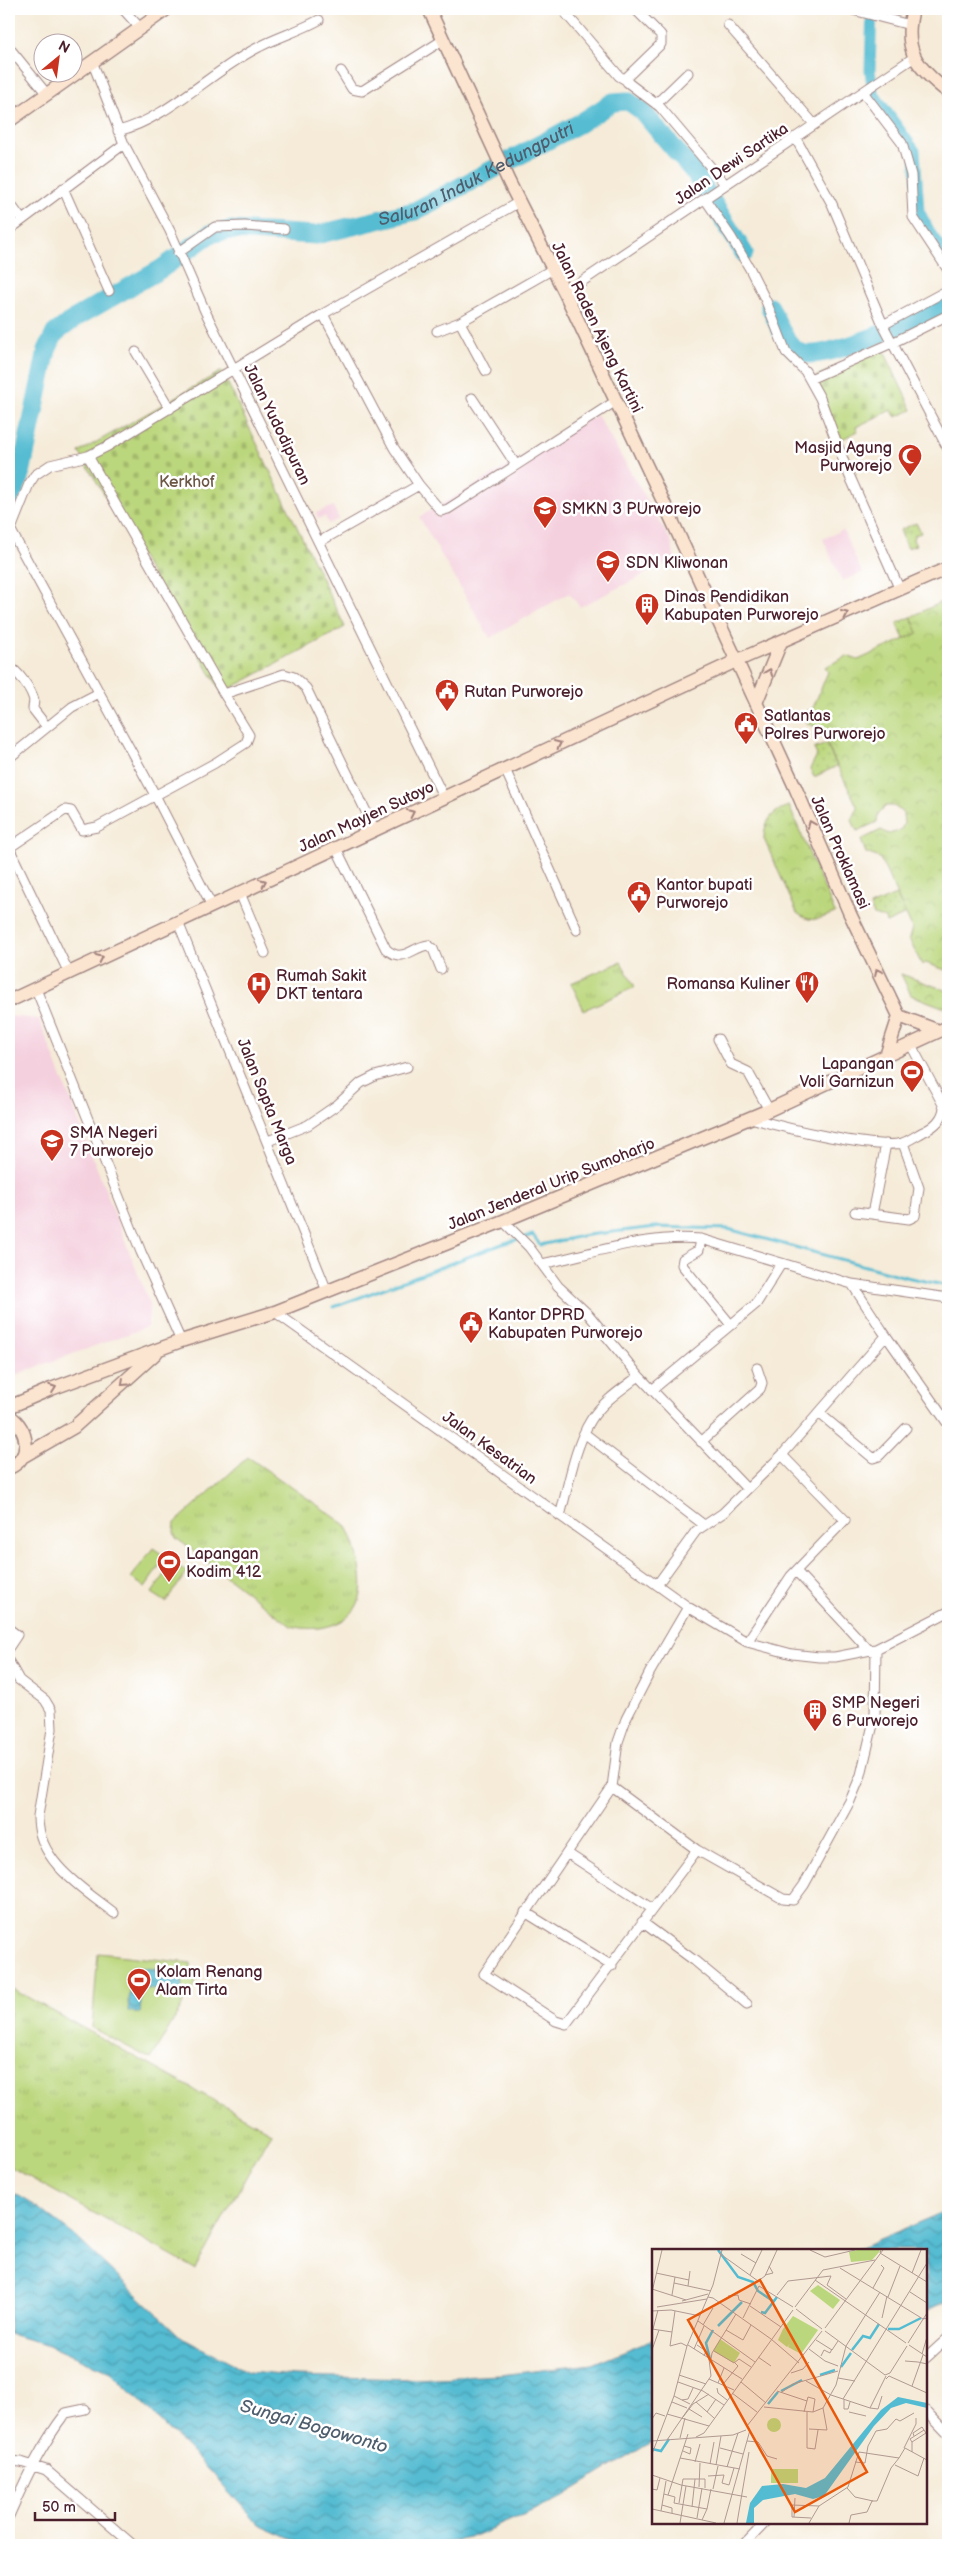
<svg xmlns="http://www.w3.org/2000/svg" width="957" height="2554" viewBox="0 0 957 2554" font-family="'Balsamiq Sans',sans-serif">
  <defs>
    <pattern id="grass-tufts" width="24" height="20" patternUnits="userSpaceOnUse" patternTransform="scale(1.25)"><rect width="24" height="20" fill="#bbd77d"/><path d="M3 7l-1-3M5 7V3M7 7l1-3M15 17l-1-3M17 17v-4M19 17l1-3" fill="none" stroke="#a2b86c"/></pattern>
    <pattern id="cemetery-stones" width="16" height="16" patternUnits="userSpaceOnUse" patternTransform="scale(1.25)"><rect width="16" height="16" fill="#bbd77d"/><path d="M2 7V4a2 2 0 0 1 4 0v3zM10 15v-3a2 2 0 0 1 4 0v3z" fill="#a2b86c"/></pattern>
    <pattern id="park-crowns" width="20" height="18" patternUnits="userSpaceOnUse" patternTransform="scale(1.25)"><rect width="20" height="18" fill="#bbd77d"/><path d="M2 6a3 3 0 1 1 6 0M12 15a3 3 0 1 1 6 0" fill="none" stroke="#a2b86c"/></pattern>
    <pattern id="garden-dots" width="8" height="8" patternUnits="userSpaceOnUse" patternTransform="scale(1.25)"><rect width="8" height="8" fill="#bbd77d"/><path d="M2 2h.1M6 6h.1" fill="none" stroke="#a2b86c" stroke-width="1.8" stroke-linecap="round"/></pattern>
    <pattern id="water-waves" width="16" height="10" patternUnits="userSpaceOnUse" patternTransform="scale(1.25)"><rect width="16" height="10" fill="#54bcd2"/><path d="M0 5q4-4 8 0t8 0" fill="none" stroke="#4898ab"/></pattern>
  </defs>
  <rect width="100%" height="100%" fill="#fff"/>
  <filter id="ink" filterUnits="userSpaceOnUse"><feTurbulence type="fractalNoise" baseFrequency=".02" numOctaves="2"/><feDisplacementMap in="SourceGraphic" scale="10" xChannelSelector="R" yChannelSelector="G"/><feConvolveMatrix kernelMatrix="1 2 1 2 8 2 1 2 1" color-interpolation-filters="sRGB"/></filter>
  <filter id="wash" filterUnits="userSpaceOnUse"><feTurbulence type="fractalNoise" baseFrequency=".0096" numOctaves="4" result="noise"/><feDisplacementMap in="SourceGraphic" scale="20" xChannelSelector="R" yChannelSelector="G"/><feGaussianBlur stdDeviation="1.12" result="paint"/><feColorMatrix in="noise" values="0 0 0 0 0 0 0 0 0 0 0 0 0 0 0 0 0 1.4 0 .05"/><feComposite in="paint" operator="in"/></filter>
  <g filter="url(#wash)">
    <rect width="100%" height="100%" fill="#f5ebd8"/>
    <path fill="#f4cfdd" d="M597,415L671,541L675,559L580,607L569,593L490,638L419,517Z
      M333,506L339,519L328,524L325,516L318,519L316,513Z
      M843,530L862,573L842,581L823,539Z
      M9,1016L39,1019L150,1305L147,1327L9,1377Z"/>
    <path fill="url(#grass-tufts)" stroke="#827b54" d="M916,523L921,533L914,535L913,540L916,545L907,548L900,530Z
      M621,962L635,987L584,1010L571,983Z
      M248,1457L346,1525C356,1543 364,1574 361,1594C355,1626 317,1633 291,1626L176,1538L174,1532L175,1523Z
      M9,1987L271,2132L195,2269L9,2166Z"/>
    <path fill="url(#cemetery-stones)" stroke="#827b54" d="M882,347L912,410L896,417L891,410L856,427L858,431L838,441L810,379Z
      M222,371L345,627L222,693L79,452Z"/>
    <path fill="url(#park-crowns)" stroke="#827b54" d="M943,601L948,611V971L926,963L922,965L909,939L912,928L880,858L866,853L861,840L881,830L888,834L900,831L904,824L903,813L894,806H886L878,814L877,822L857,831L852,820L858,808L819,728L808,724L803,713L813,708L828,672L825,667L847,656L858,660L918,633L911,617Z
      M789,806L835,913C818,919 812,924 797,913L764,839C764,822 772,811 789,806Z
      M901,974L948,991V1006L945,1008L911,995Z"/>
    <path fill="url(#garden-dots)" stroke="#827b54" d="M911,617L918,633L904,639L897,623Z
      M826,744L837,766L814,777L810,769L817,755L814,749Z
      M896,895L906,914L886,923L885,919L874,915L870,906Z"/>
    <path fill="#bbd77d" stroke="#827b54" d="M153,1548L166,1557L145,1587L131,1578Z
      M173,1563L187,1572L166,1602L152,1593Z
      M98,1953L191,1963V1974L200,1975L151,2059L92,2028Z"/>
    <path fill="url(#water-waves)" stroke="#4f6e7e" d="M133,1967L183,1972L181,1992L131,1987Z
      M130,1990L142,1992L140,2013L128,2011Z
      M9,2190L39,2208L75,2236L182,2338L248,2372L295,2376L414,2379L501,2375L592,2364L653,2339V2441L557,2500L470,2538L435,2545H304L259,2525L213,2474L110,2372L46,2344L9,2334Z
      M948,2210V2301L926,2311V2250H854Z"/>
    <g fill="none" stroke-linecap="round" stroke-linejoin="round">
      <path stroke="#54bcd2" stroke-width="3" d="M334,1307L505,1243L533,1235L540,1245L587,1235L656,1227L728,1229L906,1277L948,1286"/>
      <path stroke="#54bcd2" stroke-width="11" d="M872,9L870,70L873,93L915,151L919,211L931,234L948,259"/>
      <g stroke="#54bcd2" stroke-width="19">
        <path d="M770,307C777,321 786,348 802,353C825,362 925,316 948,303"/>
        <path id="s1" d="M9,501L20,478L47,350L55,333L77,317L161,269L210,234L231,230L316,235L415,211L580,123L613,102L628,101L641,110L694,172L744,253"/>
      </g>
    </g>
  </g>
  <g filter="url(#ink)">
    <g fill="none" stroke-linecap="round" stroke-linejoin="round">
      <defs>
        <path id="street" d="M123,9L141,29
          M562,9L619,76L626,80
          M635,9L661,35V44L627,77V82L660,107L725,184
          M849,9L910,25
          M728,25L814,124
          M11,50L46,93
          M92,61L124,144L170,231L205,311L444,798
          M341,71L352,89L362,91L443,40
          M863,92L902,143L911,175L913,217L948,270
          M656,104L688,73
          M118,131C166,120 214,69 259,47C278,37 299,31 319,20
          M795,137L832,204L884,327L948,449
          M63,188L109,291
          M705,199L731,237L750,269L766,301L786,352L805,371L820,398L847,470L900,590
          M9,202L22,220
          M9,230L124,144
          M178,253L215,227L245,226L284,229
          M565,293L913,58
          M323,314L394,448L419,485L441,511L448,509L616,401
          M883,325L948,290
          M437,331L460,322
          M136,352L170,409
          M486,371L460,322L553,269
          M810,379L892,343L948,315
          M472,398L516,465
          M88,456L224,694L284,674L294,677L306,688L375,830
          M9,527L155,795L212,906
          M11,529L29,484L35,475L50,465L88,456L108,446L323,314L519,202
          M319,542L419,485
          M9,667C17,670 30,688 33,697C35,701 33,704 33,709L47,727
          M9,758L72,707L99,693
          M505,769L577,930
          M9,848L65,810L71,811L82,830L97,827L215,763L246,743L249,735L224,694
          M9,848L69,973
          M336,848L386,949C403,964 412,947 428,945L433,949L441,969
          M240,893L265,953
          M178,922L327,1291
          M36,989L141,1252L181,1341
          M718,1039L731,1064L748,1072L769,1110
          M911,1045L947,1112
          M751,1118C781,1127 875,1150 902,1143C909,1141 917,1135 923,1132C934,1127 943,1120 944,1107
          M268,1141L308,1125L337,1105L361,1083L375,1076L407,1067
          M855,1212L872,1214L886,1144
          M872,1214L909,1219L915,1216L919,1188L903,1143
          M503,1221L529,1247L558,1286L589,1315L639,1376L747,1489
          M701,1239L699,1250L683,1259L682,1265L731,1325
          M542,1264C594,1253 648,1234 701,1239L852,1284L948,1298
          M852,1284L882,1330L948,1424
          M275,1312L688,1607L747,1642L792,1654L819,1657H835L876,1649L948,1612
          M652,1390L756,1304L781,1264
          M819,1413L873,1458L879,1456L906,1428
          M584,1433L704,1525
          M701,1442L760,1389L762,1383L757,1368
          M782,1455L886,1336
          M560,1516C568,1487 575,1445 591,1420C602,1402 622,1389 639,1376
          M796,1571L869,1650
          M657,1585L696,1531L723,1513L782,1455L845,1520L791,1576L747,1642
          M688,1607L650,1672L626,1719L618,1742L612,1787L484,1974L556,2021L566,2024L697,1850
          M9,1629L17,1635L9,1647
          M9,1662L19,1680L45,1700L51,1710L52,1729L38,1816C37,1861 82,1888 114,1913
          M612,1787L697,1850L783,1899L793,1900L804,1885L850,1801L861,1775L875,1716L876,1649
          M567,1853L651,1908
          M525,1912L612,1966
          M642,1922L695,1961L747,2004
          M926,2358L948,2338
          M926,2411L948,2434
          M9,2461L21,2462L46,2470L133,2545
          M9,2516C25,2480 41,2445 66,2413L85,2409
          M744,2545L765,2523"/>
        <path id="secondary" d="M429,9L509,182L565,293L663,501L795,787L850,914L899,1016L886,1056
          M913,9C902,50 917,68 948,92
          M9,121L167,9
          M756,703L781,642
          M9,1001L736,661L948,568
          M899,1016L939,1031
          M9,1407L51,1389L181,1341L275,1312L503,1221L769,1110L948,1027
          M9,1416C29,1428 33,1458 9,1468
          M22,1457L74,1427L156,1353"/>
      </defs>
      <use href="#street" stroke="#a08582" stroke-width="11"/>
      <use href="#secondary" stroke="#a08582" stroke-width="15"/>
      <use href="#street" stroke="#fff" stroke-width="9"/>
      <use href="#secondary" stroke="#fce5d0" stroke-width="12"/>
    </g>
    <defs><path id="oneway-chevron" d="M-2-3.5L2.5 0L-2 3.5" fill="none" stroke-width="1.6" stroke-linecap="round" stroke-linejoin="round" transform="scale(1.25)"/></defs>
    <g stroke="#a3827e">
      <use href="#oneway-chevron" transform="translate(845 614) rotate(-24)"/>
      <use href="#oneway-chevron" transform="translate(769 672) rotate(-68)"/>
      <use href="#oneway-chevron" transform="translate(558 744) rotate(-25)"/>
      <use href="#oneway-chevron" transform="translate(411 813) rotate(-25)"/>
      <use href="#oneway-chevron" transform="translate(811 824) rotate(-113)"/>
      <use href="#oneway-chevron" transform="translate(263 882) rotate(-25)"/>
      <use href="#oneway-chevron" transform="translate(100 958) rotate(-25)"/>
      <use href="#oneway-chevron" transform="translate(878 972) rotate(-116)"/>
      <use href="#oneway-chevron" transform="translate(124 1383) rotate(138)"/>
      <use href="#oneway-chevron" transform="translate(53 1388) rotate(-20)"/>
    </g>
  </g>
  <defs>
    <symbol id="mosque-pin" viewBox="-11 -11 22 30"><path d="M0 17L-7.5 6A9.5 9.5 0 1 1 7.5 6Z" fill="#c8321e" stroke="#fff"/><path d="M3.5-4.9A6 6 0 1 0 3.5 4.9A5 5 0 1 1 3.5-4.9Z" fill="#fff"/></symbol>
    <symbol id="school-pin" viewBox="-11 -11 22 30"><path d="M0 17L-7.5 6A9.5 9.5 0 1 1 7.5 6Z" fill="#c8321e" stroke="#fff"/><path d="M0-5L7-2L0 1L-7-2ZM-4 1L0 2.5L4 1V4Q0 6-4 4Z" fill="#fff"/></symbol>
    <symbol id="building-pin" viewBox="-11 -11 22 30"><path d="M0 17L-7.5 6A9.5 9.5 0 1 1 7.5 6Z" fill="#c8321e" stroke="#fff"/><path d="M-4-6H4V6H1V3H-1V6H-4ZM-2.5-4.3h1.7v1.8h-1.7ZM.8-4.3h1.7v1.8H.8ZM-2.5-1h1.7V.8h-1.7ZM.8-1h1.7V.8H.8Z" fill="#fff"/></symbol>
    <symbol id="civic-pin" viewBox="-11 -11 22 30"><path d="M0 17L-7.5 6A9.5 9.5 0 1 1 7.5 6Z" fill="#c8321e" stroke="#fff"/><path d="M-.6-6.5H3V-4.5H.6V-3L4-1V1h2V6H-6V1h2V-1L-.6-3ZM-1.2 2.5V6h2.4V2.5Z" fill="#fff"/></symbol>
    <symbol id="restaurant-pin" viewBox="-11 -11 22 30"><path d="M0 17L-7.5 6A9.5 9.5 0 1 1 7.5 6Z" fill="#c8321e" stroke="#fff"/><path d="M-5-6h1v4h1v-4h1v4h1v-4h1v5L-1.5 .5V6h-2V.5L-5-1ZM5-6V6H3V1.5H1.5Q1.5-4 5-6Z" fill="#fff"/></symbol>
    <symbol id="hospital-pin" viewBox="-11 -11 22 30"><path d="M0 17L-7.5 6A9.5 9.5 0 1 1 7.5 6Z" fill="#c8321e" stroke="#fff"/><path d="M-5-5h3v3.5h4V-5h3V5h-3V1.5h-4V5h-3Z" fill="#fff"/></symbol>
    <symbol id="stadium-pin" viewBox="-11 -11 22 30"><path d="M0 17L-7.5 6A9.5 9.5 0 1 1 7.5 6Z" fill="#c8321e" stroke="#fff"/><path d="M0-5a6.5 5 0 1 0 0 10a6.5 5 0 1 0 0-10ZM-3.5-1.8h7v3.6h-7Z" fill="#fff"/></symbol>
  </defs>
  <g fill-rule="evenodd">
    <use href="#mosque-pin" x="896" y="442" width="28" height="38"/>
    <use href="#school-pin" x="531" y="494" width="28" height="38"/>
    <use href="#school-pin" x="594" y="548" width="28" height="38"/>
    <use href="#building-pin" x="633" y="591" width="28" height="38"/>
    <use href="#civic-pin" x="433" y="677" width="28" height="38"/>
    <use href="#civic-pin" x="732" y="710" width="28" height="38"/>
    <use href="#civic-pin" x="625" y="879" width="28" height="38"/>
    <use href="#restaurant-pin" x="793" y="969" width="28" height="38"/>
    <use href="#hospital-pin" x="245" y="970" width="28" height="38"/>
    <use href="#stadium-pin" x="898" y="1058" width="28" height="38"/>
    <use href="#school-pin" x="38" y="1127" width="28" height="38"/>
    <use href="#civic-pin" x="457" y="1309" width="28" height="38"/>
    <use href="#stadium-pin" x="155" y="1548" width="28" height="38"/>
    <use href="#building-pin" x="801" y="1697" width="28" height="38"/>
    <use href="#stadium-pin" x="125" y="1966" width="28" height="38"/>
  </g>
  <g text-anchor="middle" stroke-width="5" stroke-linejoin="round" paint-order="stroke">
    <g font-size="16" fill="#4a1f2b" stroke="#fff">
      <text transform="translate(731 163) rotate(-34)" y="6">Jalan Dewi Sartika</text>
      <text transform="translate(598 327) rotate(64)" y="6">Jalan Raden Ajeng Kartini</text>
      <text transform="translate(278 424) rotate(64)" y="6">Jalan Yudodipuran</text>
      <text transform="translate(366 816) rotate(-25)" y="6">Jalan Mayjen Sutoyo</text>
      <text transform="translate(841 852) rotate(66)" y="6">Jalan Proklamasi</text>
      <text transform="translate(268 1101) rotate(68)" y="6">Jalan Sapta Marga</text>
      <text transform="translate(551 1183) rotate(-22)" y="6">Jalan Jenderal Urip Sumoharjo</text>
      <text transform="translate(490 1447) rotate(36)" y="6">Jalan Kesatrian</text>
    </g>
    <g font-size="16" fill="#4a1f2b" stroke="#fff" text-anchor="start">
      <text x="892" y="453" text-anchor="end">Masjid Agung<tspan x="892" dy="18">Purworejo</tspan></text>
      <text x="562" y="514">SMKN 3 PUrworejo</text>
      <text x="626" y="568">SDN Kliwonan</text>
      <text x="664" y="602">Dinas Pendidikan<tspan x="664" dy="18">Kabupaten Purworejo</tspan></text>
      <text x="464" y="697">Rutan Purworejo</text>
      <text x="764" y="721">Satlantas<tspan x="764" dy="18">Polres Purworejo</tspan></text>
      <text x="656" y="890">Kantor bupati<tspan x="656" dy="18">Purworejo</tspan></text>
      <text x="276" y="981">Rumah Sakit<tspan x="276" dy="18">DKT tentara</tspan></text>
      <text x="790" y="989" text-anchor="end">Romansa Kuliner</text>
      <text x="894" y="1069" text-anchor="end">Lapangan<tspan x="894" dy="18">Voli Garnizun</tspan></text>
      <text x="70" y="1138">SMA Negeri<tspan x="70" dy="18">7 Purworejo</tspan></text>
      <text x="488" y="1320">Kantor DPRD<tspan x="488" dy="18">Kabupaten Purworejo</tspan></text>
      <text x="186" y="1559">Lapangan<tspan x="186" dy="18">Kodim 412</tspan></text>
      <text x="832" y="1708">SMP Negeri<tspan x="832" dy="18">6 Purworejo</tspan></text>
      <text x="156" y="1977">Kolam Renang<tspan x="156" dy="18">Alam Tirta</tspan></text>
    </g>
    <g font-size="16" fill="#6c5644" stroke="#fff">
      <text x="187" y="487">Kerkhof</text>
    </g>
    <g font-size="18" font-style="italic" fill="#4e5e6e" stroke="#fff">
      <text dy="6" stroke="none"><textPath href="#s1" startOffset="638">Saluran Induk Kedungputri</textPath></text>
      <text transform="translate(314 2426) rotate(16)" y="6">Sungai Bogowonto</text>
    </g>
  </g>
  <g transform="translate(652 2249)">
    <rect width="275" height="275" fill="#f5ebd8"/>
    <path d="M115 176a7 7 0 1 1 14 0a7 7 0 1 1-14 0ZM119,220H146V234H119Z" fill="#bbd77d"/>
    <path d="M68,90L88,104L82,114L61,102Z" fill="#bbd77d"/>
    <path d="M205,1H227L228,2L220,11L199,13L197,3ZM141,67L166,81L149,105L136,98L138,95L135,98L126,91L131,80Z" fill="#bbd77d"/>
    <path d="M166,36L188,51L181,60L158,42Z" fill="#bbd77d"/>
    <path d="M246,148L275,154V159L254,154L239,159L222,177L172,247L161,250L143,245L111,251L102,259V274H94L98,254L110,237L131,235L154,239L173,229L229,161Z" fill="#54bcd2"/>
    <path fill="none" stroke="#54bcd2" stroke-width="2.5" d="M66,1L86,28L101,33L106,42L121,52M109,63L113,64L125,48M66,77L90,53M236,80H247L269,69M200,101L211,87L218,89L227,75M58,110L54,94L61,81M189,118L199,104M168,126L183,121M129,142L150,131M116,155L126,143M0,200L9,202L17,190"/>
    <path fill="none" stroke="#b19993" stroke-width="1" d="M158,1L173,8L203,1M229,1L228,4L275,33M67,4L106,32M89,5L104,14M188,19L271,70L275,69M4,24L37,31M260,24L269,1M98,26L110,1M113,26L121,24L117,17M163,31L254,94M106,32L113,27L125,1M22,34L59,42M36,37L38,22M107,37L141,58M221,39L232,19L229,16M0,40L34,51M0,43L10,1M258,43L275,54M20,46L23,28M125,46L136,32L179,27L175,36L194,50M76,47L86,46L87,51L99,55M56,48L61,49L119,90M236,48L248,17M30,52L56,45M98,57L129,78M5,58L55,50M143,58L171,21L223,11M144,60L170,80M0,62L19,61L48,67M91,69L107,37M230,69L235,47M46,72L103,113M51,76L61,59M173,79L231,1M0,80L20,83L23,62M1,80L6,61M74,81L91,91L99,76M173,82L233,126L238,124L255,97M20,83L18,97L29,94L35,97M119,90L147,114M164,91L180,101L186,92M256,94L275,64M36,96L90,130M45,96L54,102L52,107M257,96L275,108M42,100L52,77M157,100L173,112L186,117M0,101L7,81M62,102L82,114L87,110L99,118M270,105L275,88M169,107L172,101L178,104L180,100M106,108L119,117M59,110L60,104L84,65M253,112L266,113L275,115V119M139,124L151,120L157,113M27,126L54,135M186,129L203,132M57,130L82,141M234,130L237,127L275,144M154,132L179,146L218,159L234,127M26,133L51,142L72,156M89,133L114,154M66,134L72,119M72,134L86,117L83,114M260,137L271,106M65,139L66,144L75,151M125,142L155,152M130,143L141,135L186,122M80,144L105,163M22,147L38,155M191,150L275,14M30,151L36,150L41,139M192,151V160H196L198,153M20,153L35,159M44,153L62,169M112,158L161,163L171,159L184,136L194,97L228,43M218,159L226,160L230,147M37,160L50,168M55,163L64,150M152,163L156,148L163,150L161,163M155,163V199L163,200L166,181M197,163L214,167M15,165L57,177M31,168L41,155L57,145M0,170L4,164L13,167M95,177L170,82M157,180L175,181L171,159M262,187L261,184L270,178L272,181M44,188L52,184L141,61M28,189L33,169M15,191L59,127L57,110M0,192L81,186L94,181M95,192L106,193L115,207L125,210M260,193L258,190L272,181M68,199L91,205M252,199L264,175V169M31,202L38,205L39,199L32,197M260,203V193L274,184L272,181M0,205L22,147L35,97L61,36L70,1M28,209L88,220M43,213L48,195M203,213L213,214L216,197L224,182L235,180L244,170L248,172L262,164M58,215L62,193M64,216L69,187M243,216L266,227L272,209M75,218L86,184M0,226L29,236L95,248M56,227L72,226L70,234L77,236L82,219M47,238L48,214M195,239L203,248L221,252M0,240L5,241L8,229M61,240L66,217M12,245L23,248L22,254L55,260L50,271M16,246L36,185M27,254L31,230H53V239M10,256L20,259V264M40,258L43,230M0,260L64,274M55,260L59,240M9,262L14,232M142,268L143,249M45,269L50,239M159,269L140,268V256L167,257L196,238L207,203L247,209L253,199L275,211M28,274L34,237M72,274L98,181M85,274L97,203M157,274L167,257M197,274L199,266L215,263L220,252H225L239,219L247,209"/>
    <path fill="#e8590c" fill-opacity="0.15" stroke="#e8590c" stroke-width="2.5" d="M108,31L215,223L143,263L36,71Z"/>
    <rect width="275" height="275" fill="none" stroke="#4a1f2b" stroke-width="2.5"/>
  </g>
  <rect width="957" height="2554" fill="none" stroke="#fff" stroke-width="30"/>
  <g transform="translate(58 58) rotate(29)"><circle r="24" fill="#ffffff" stroke="#b7a5aa"/>
  <path d="M0-4L9 19L0 12L-9 19Z" fill="#c8321e"/>
  <text y="-8" font-size="14" font-weight="bold" text-anchor="middle" fill="#4a1f2b">N</text>
  </g>
  <path d="M35 2512v8h80v-8" fill="none" stroke="#4a1f2b" stroke-width="2.5"/>
  <text x="42" y="2512" font-size="15" fill="#4a1f2b" stroke="#ffffff" stroke-width="4" paint-order="stroke">50 m</text>
</svg>
